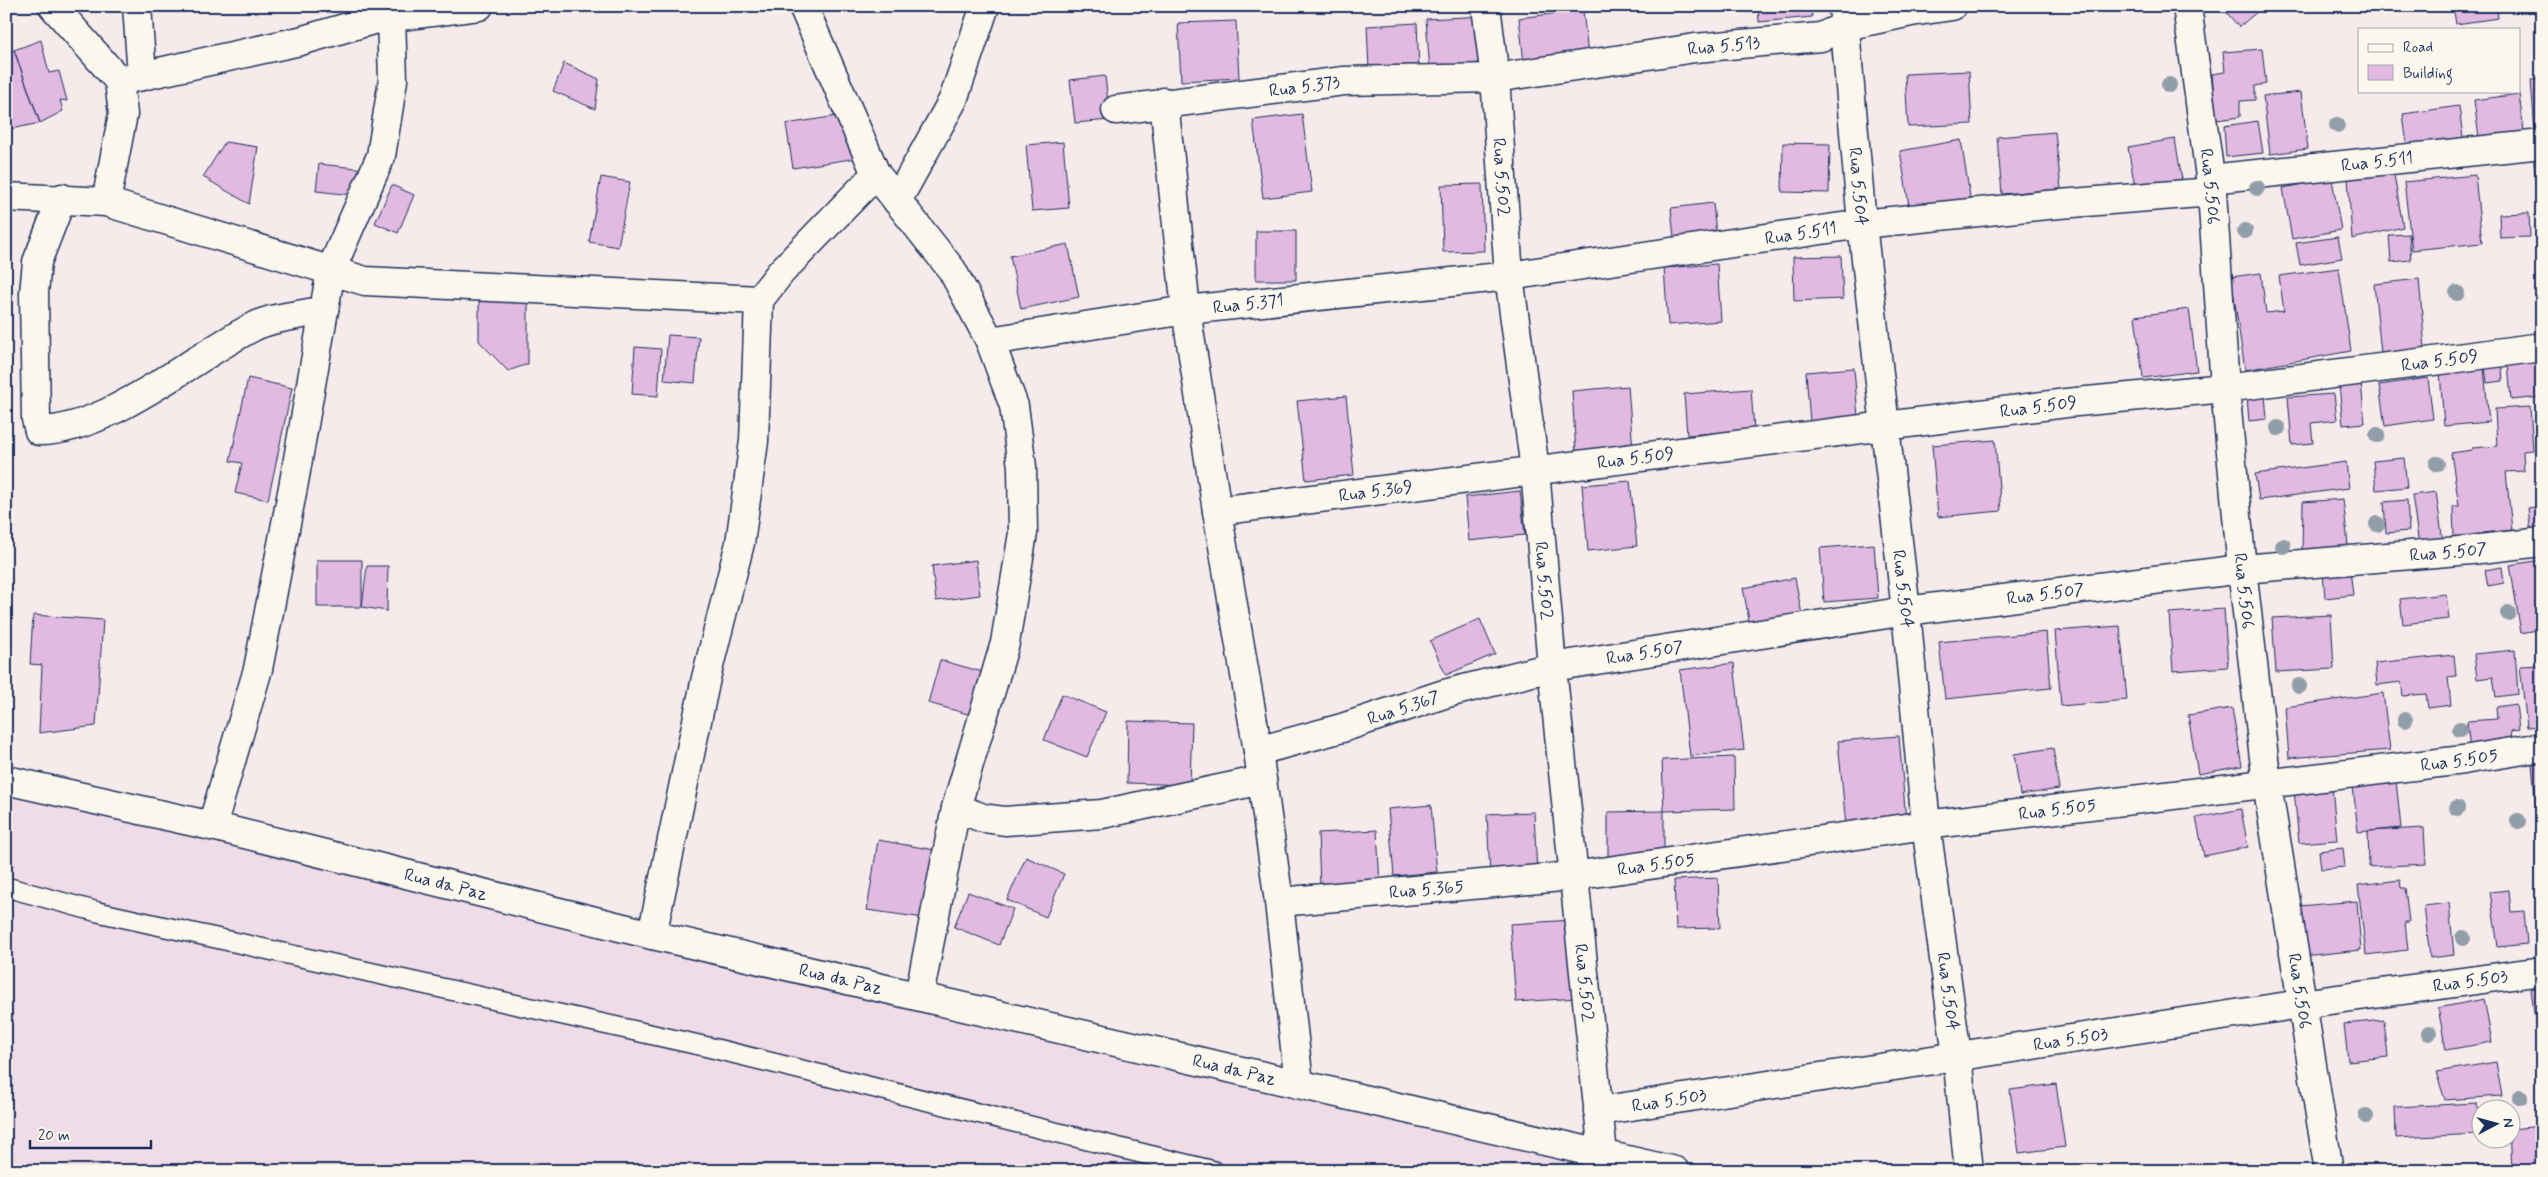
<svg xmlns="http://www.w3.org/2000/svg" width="2548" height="1177" viewBox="0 0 2548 1177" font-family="Mynerve,sans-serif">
  <rect width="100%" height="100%" fill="#f6ebea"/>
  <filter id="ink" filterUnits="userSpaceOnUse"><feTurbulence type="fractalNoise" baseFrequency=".02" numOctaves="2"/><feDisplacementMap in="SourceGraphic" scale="10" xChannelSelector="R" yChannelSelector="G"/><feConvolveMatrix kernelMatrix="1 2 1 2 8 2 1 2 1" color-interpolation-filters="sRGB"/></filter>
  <g filter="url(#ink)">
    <path fill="#f0dce7" d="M6,789L1652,1171H6Z"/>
    <path fill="#e1b9e1" stroke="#1b2f5e" d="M1758,6H1811L1812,17L1759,22Z
      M2221,6H2264L2239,27Z
      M2453,6H2497L2498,18L2456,24Z
      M1583,10L1588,55L1524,63L1519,18Z
      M1485,16L1488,68L1430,72L1426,19Z
      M1236,21L1239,78L1181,81L1178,23Z
      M1417,23L1419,69L1369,71L1367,26Z
      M41,40L49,73L59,71L67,101L60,100L63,111L40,123L14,50Z
      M2262,49L2266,84L2255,86V100L2240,101V117L2216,120L2212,74L2225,72L2223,52Z
      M14,50L40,123L6,130V53Z
      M564,63L599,79L595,109L553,91Z
      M1969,71L1972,124L1908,127L1905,74Z
      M1105,76L1110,120L1075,123L1070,80Z
      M2542,79V132H2535L2531,80Z
      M2301,92L2308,149L2270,154L2263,96Z
      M2519,94L2525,140L2480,146L2474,100Z
      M2459,106L2464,146L2408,154L2403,114Z
      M850,114L857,158L793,168L786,124Z
      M1302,114L1312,192L1263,198L1253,120Z
      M2258,121L2263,153L2226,157L2224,126Z
      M2055,132L2061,189L2002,194L1997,137Z
      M2175,139L2183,186L2136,194L2128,147Z
      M1961,140L1971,203L1910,212L1900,151Z
      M225,142L258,147L249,204L203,177Z
      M1063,142L1069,208L1032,211L1026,145Z
      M1783,143L1830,144L1829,193L1782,192Z
      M2542,150V185L2536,186L2533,151Z
      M319,164L365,169L362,196L316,191Z
      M2393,169L2403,227L2352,239L2348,178Z
      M2475,175L2482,243L2412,250L2404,182Z
      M601,177L630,182L618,247L589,242Z
      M2332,179L2341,230L2292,239L2283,188Z
      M1482,184L1484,251L1443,252L1441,185Z
      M392,185L414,195L398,233L375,223Z
      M1713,203L1716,234L1674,238L1671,208Z
      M2529,213L2530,237L2500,238L2499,214Z
      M1256,231H1296V280H1256Z
      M2409,234L2411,260L2391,262L2389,235Z
      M2338,237L2342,258L2300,265L2296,243Z
      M1068,244L1079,297L1021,309L1010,256Z
      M1841,256L1843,299L1794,301L1793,257Z
      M1717,264L1721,321L1668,325L1664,268Z
      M2339,268L2351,351L2245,370L2231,277L2261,273L2266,313L2284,311L2279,276Z
      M2419,279L2425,349L2381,353L2374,284Z
      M479,299H528V364L508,371L479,341Z
      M2189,309L2197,371L2143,378L2135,316Z
      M668,335L699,337L695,383L664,380Z
      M635,347L661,349L658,396L632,394Z
      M2501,356L2503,381L2487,383L2484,358Z
      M2542,360V397L2511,400L2508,364Z
      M1854,368L1858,418L1810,422L1806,372Z
      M2484,368L2489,422L2444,426L2440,372Z
      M248,378L292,388L268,500L235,493L242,463L230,461Z
      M2428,378L2433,419L2385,426L2379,385Z
      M2361,383L2365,423L2343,425L2339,385Z
      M1628,386L1633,450L1576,454L1572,391Z
      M1751,389L1754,430L1687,435L1684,394Z
      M2334,394L2337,420L2311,423L2313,443L2292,445L2288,397Z
      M2265,395L2267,419L2249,421L2247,397Z
      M1346,396L1354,475L1306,480L1297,401Z
      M2530,407L2533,450L2523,451L2524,471L2506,472L2512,530L2483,533V537L2454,538L2453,506H2459L2451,453L2472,450V448L2497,446L2495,409Z
      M1995,440L2001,511L1938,517L1932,445Z
      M2404,458L2407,487L2376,490L2373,461Z
      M2346,462L2349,488L2259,500L2255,474Z
      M1630,481L1637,546L1588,551L1582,485Z
      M1520,491L1525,535L1469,541L1465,497Z
      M2436,492L2443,542L2419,545L2412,495Z
      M2343,499L2349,554L2302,553L2303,502Z
      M2407,500L2409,531L2386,533L2384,502Z
      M2542,506V533L2531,534L2528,508Z
      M1874,544L1878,598L1824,602L1820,548Z
      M317,560H362V607H317Z
      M976,560L980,595L936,601L932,566Z
      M2542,560V629L2521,633L2510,565Z
      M367,566H388L387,611L362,607Z
      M2502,567L2504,583L2488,586L2485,570Z
      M2350,570L2353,595L2325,598L2323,573Z
      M1795,578L1804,626L1752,636L1743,588Z
      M2446,594L2449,619L2403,624L2400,599Z
      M2224,609L2228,667L2173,671L2169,613Z
      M33,615L103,620L96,726L39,733L42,665L30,664Z
      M2331,615L2334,669L2276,672L2272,618Z
      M1480,619L1495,654L1446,675L1430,641Z
      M2120,626L2127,700L2061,706L2055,631Z
      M2046,632L2051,688L1945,699L1939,642Z
      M2515,650L2518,694L2496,697L2493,677L2477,679L2474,654Z
      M2454,655L2456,676L2448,677L2451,705L2428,708L2426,694L2403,696L2401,682L2377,685L2375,663Z
      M940,660L990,674L979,717L928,703Z
      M1734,663L1744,750L1690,756L1680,670Z
      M2542,665V726L2527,727L2520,666Z
      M2383,693L2390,750L2289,758L2285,707Z
      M1062,694L1106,712L1087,757L1044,740Z
      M2516,704L2519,730L2511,731L2513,747L2470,751L2467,721L2497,719L2496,707Z
      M2232,708L2242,766L2198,774L2188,715Z
      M1128,721L1192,723L1190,785L1127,783Z
      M1899,736L1906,821L1846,826L1838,741Z
      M2053,748L2059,789L2020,795L2014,754Z
      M1734,757L1735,809L1664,811L1662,760Z
      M2542,763V817L2537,818L2532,764Z
      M2396,781L2401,828L2358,832L2353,786Z
      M2332,787L2337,840L2299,843L2294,790Z
      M1431,805L1437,872L1394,876L1388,809Z
      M2241,809L2248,847L2204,856L2196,818Z
      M1664,811V855L1608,856V812Z
      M1534,812L1537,874L1490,876L1487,814Z
      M2424,828L2426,864L2369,867L2368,831Z
      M1377,830L1380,885L1320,888L1318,833Z
      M878,840L935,850L924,918L867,910Z
      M2343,848L2345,867L2321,869L2319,851Z
      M1026,857L1064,874L1046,917L1007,900Z
      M1718,878L1720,928L1676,929L1674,880Z
      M2400,880L2401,888H2405L2409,922H2405L2408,950L2366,955L2358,885Z
      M2509,890L2511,912L2524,911L2527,944L2498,947L2490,892Z
      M968,892L1013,909L999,945L954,927Z
      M2357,901L2361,950L2303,956L2299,906Z
      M2449,903L2454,955L2430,958L2424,906Z
      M1572,920L1578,998L1516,1002L1510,924Z
      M2542,987V1060L2540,1061L2531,989Z
      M2484,999L2492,1042L2446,1050L2438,1008Z
      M2384,1020L2388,1057L2348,1061L2344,1024Z
      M2496,1062L2502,1096L2445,1100L2436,1072Z
      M2056,1084L2065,1147L2019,1153L2010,1090Z
      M2477,1103L2479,1134L2396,1138L2395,1107Z
      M2542,1126V1171H2512L2510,1129Z"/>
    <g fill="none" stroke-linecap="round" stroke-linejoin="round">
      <defs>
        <path id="service" d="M6,887L98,912L708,1047L1214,1171"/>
        <g id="minor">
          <path d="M53,6L119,81"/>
          <path d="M137,6L142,76"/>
          <path d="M803,6L876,174L952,270L990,341L1014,406L1022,467L1023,533L1005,643L956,808L919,996"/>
          <path id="s1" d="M1486,6L1495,78L1509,276L1535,470L1552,667L1603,1154"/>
          <path id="s2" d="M1843,6L1862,224L1906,611L1926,825L1957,1056L1969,1171"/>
          <path id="s3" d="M2187,6L2212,192L2225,388L2242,569L2267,784L2329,1171"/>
          <path d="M119,81L300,41L376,19L479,6"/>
          <path d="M1164,102L1186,310L1217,511L1258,751L1279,902L1299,1084"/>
          <path id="s4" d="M1116,110L1344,81L1495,78L1695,48L1821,37L1845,26L1911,12L1952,6"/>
          <path id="s5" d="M2210,179L2542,144"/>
          <path d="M6,197L106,202L365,281L759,300"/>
          <path d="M62,198L37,262L34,293L36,419L39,431C107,431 192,358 253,327C271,317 303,315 324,310"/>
          <path d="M897,201L953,100L985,6"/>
          <path d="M106,202L123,114L119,81"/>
          <path id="s6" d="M990,341L1186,310L1509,276L1862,224L2047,205L2212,192"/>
          <path id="s7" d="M1217,511L2066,403L2225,388L2542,347"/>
          <path id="s8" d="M1258,751L1342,728L1444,694L1552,667L1906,611L2242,569L2471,550L2542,542"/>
          <path id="s9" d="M6,780L212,826L652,935L1675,1171"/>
          <path d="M956,808L983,818L1005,821L1102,814L1262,780"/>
          <path d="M212,826L258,669L294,482L331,270L381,156L393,80L391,17"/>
          <path id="s10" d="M1279,902L1573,876L1926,825L2463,760L2542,747"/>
          <path d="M652,935L706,678L740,543L754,441L759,300L781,272L876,174"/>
          <path id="s11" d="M1598,1111L2301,1004L2542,971"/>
        </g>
      </defs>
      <use href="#service" stroke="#1b2f5e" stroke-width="22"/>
      <use href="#minor" stroke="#1b2f5e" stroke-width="31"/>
      <use href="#service" stroke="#fbf7ec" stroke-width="19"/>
      <use href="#minor" stroke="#fbf7ec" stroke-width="28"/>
    </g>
    <g fill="#919da8">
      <circle cx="2169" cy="85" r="8"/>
      <circle cx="2337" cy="125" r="8"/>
      <circle cx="2257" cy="188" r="8"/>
      <circle cx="2245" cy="231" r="8"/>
      <circle cx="2457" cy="293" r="8"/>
      <circle cx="2278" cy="428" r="8"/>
      <circle cx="2377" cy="435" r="8"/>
      <circle cx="2437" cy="464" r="8"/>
      <circle cx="2377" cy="524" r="8"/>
      <circle cx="2283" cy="546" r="8"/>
      <circle cx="2508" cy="613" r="8"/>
      <circle cx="2299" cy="686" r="8"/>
      <circle cx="2405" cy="720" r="8"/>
      <circle cx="2460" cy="729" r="8"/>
      <circle cx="2457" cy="808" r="8"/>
      <circle cx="2518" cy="821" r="8"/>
      <circle cx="2463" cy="938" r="8"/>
      <circle cx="2429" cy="1033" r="8"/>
      <circle cx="2520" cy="1097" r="8"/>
      <circle cx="2366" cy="1116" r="8"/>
    </g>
  </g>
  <g text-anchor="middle" stroke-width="4" stroke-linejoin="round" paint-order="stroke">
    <g font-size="18" fill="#1b2f5e" stroke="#fbf7ec">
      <text dy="6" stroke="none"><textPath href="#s4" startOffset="612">Rua 5.513</textPath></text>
      <text dy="6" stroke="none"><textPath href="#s4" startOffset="190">Rua 5.373</textPath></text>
      <text dy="6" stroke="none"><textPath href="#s5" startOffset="168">Rua 5.511</textPath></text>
      <text dy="6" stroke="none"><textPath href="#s1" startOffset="172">Rua 5.502</textPath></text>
      <text dy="6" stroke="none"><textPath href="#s2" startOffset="181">Rua 5.504</textPath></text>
      <text dy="6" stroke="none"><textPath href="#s3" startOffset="182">Rua 5.506</textPath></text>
      <text dy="6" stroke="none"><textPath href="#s6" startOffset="818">Rua 5.511</textPath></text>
      <text dy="6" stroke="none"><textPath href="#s6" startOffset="261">Rua 5.371</textPath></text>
      <text dy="6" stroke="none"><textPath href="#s7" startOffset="1232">Rua 5.509</textPath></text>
      <text dy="6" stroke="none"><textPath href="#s7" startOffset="828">Rua 5.509</textPath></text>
      <text dy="6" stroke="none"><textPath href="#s7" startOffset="422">Rua 5.509</textPath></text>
      <text dy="6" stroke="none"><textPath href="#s7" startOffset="160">Rua 5.369</textPath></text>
      <text dy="6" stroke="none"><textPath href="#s8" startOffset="1210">Rua 5.507</textPath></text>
      <text dy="6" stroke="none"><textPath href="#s1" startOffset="578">Rua 5.502</textPath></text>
      <text dy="6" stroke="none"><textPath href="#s2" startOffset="586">Rua 5.504</textPath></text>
      <text dy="6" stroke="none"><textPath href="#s3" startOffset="588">Rua 5.506</textPath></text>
      <text dy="6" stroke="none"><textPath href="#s8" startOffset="805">Rua 5.507</textPath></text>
      <text dy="6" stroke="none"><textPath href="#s8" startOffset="400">Rua 5.507</textPath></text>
      <text dy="6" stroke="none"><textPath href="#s8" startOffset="152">Rua 5.367</textPath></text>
      <text dy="6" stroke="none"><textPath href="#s10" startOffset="1189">Rua 5.505</textPath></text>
      <text dy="6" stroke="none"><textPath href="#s10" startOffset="784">Rua 5.505</textPath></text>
      <text dy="6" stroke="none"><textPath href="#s10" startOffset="379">Rua 5.505</textPath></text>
      <text dy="6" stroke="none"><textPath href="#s9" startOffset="452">Rua da Paz</textPath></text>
      <text dy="6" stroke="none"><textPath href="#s10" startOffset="148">Rua 5.365</textPath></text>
      <text dy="6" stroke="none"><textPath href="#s9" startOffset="858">Rua da Paz</textPath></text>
      <text dy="6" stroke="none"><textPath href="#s11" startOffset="882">Rua 5.503</textPath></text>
      <text dy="6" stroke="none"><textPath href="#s1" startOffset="982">Rua 5.502</textPath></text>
      <text dy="6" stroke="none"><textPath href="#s2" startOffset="991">Rua 5.504</textPath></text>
      <text dy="6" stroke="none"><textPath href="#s3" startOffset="992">Rua 5.506</textPath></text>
      <text dy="6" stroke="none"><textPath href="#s11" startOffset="478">Rua 5.503</textPath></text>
      <text dy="6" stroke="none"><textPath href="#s9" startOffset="1262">Rua da Paz</textPath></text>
      <text dy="6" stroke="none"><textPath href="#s11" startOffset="72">Rua 5.503</textPath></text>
    </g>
  </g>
  <rect width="2548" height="1177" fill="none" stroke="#fbf7ec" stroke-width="25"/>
  <rect x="12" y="12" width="2523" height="1152" fill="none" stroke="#1b2f5e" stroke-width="2" filter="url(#ink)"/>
  <rect x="2358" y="28" width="162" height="65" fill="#fbf7ec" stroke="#a1a7b3"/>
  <rect x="2368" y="44" width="25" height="8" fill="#fbf7ec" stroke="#a1a7b3"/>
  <text x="2403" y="52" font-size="15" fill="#1b2f5e">Road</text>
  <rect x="2368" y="65" width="25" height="15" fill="#e1b9e1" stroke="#a1a7b3"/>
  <text x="2403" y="78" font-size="15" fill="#1b2f5e">Building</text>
  <g transform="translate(2496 1124) rotate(84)"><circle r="24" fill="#fbf7ec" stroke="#a1a7b3"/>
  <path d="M0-4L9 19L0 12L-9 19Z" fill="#1b2f5e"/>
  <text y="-8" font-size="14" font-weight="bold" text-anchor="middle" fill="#1b2f5e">N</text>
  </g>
  <path d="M30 1140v8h121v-8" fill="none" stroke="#1b2f5e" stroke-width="2.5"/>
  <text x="38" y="1140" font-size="15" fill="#1b2f5e" stroke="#fbf7ec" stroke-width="4" paint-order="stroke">20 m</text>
</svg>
